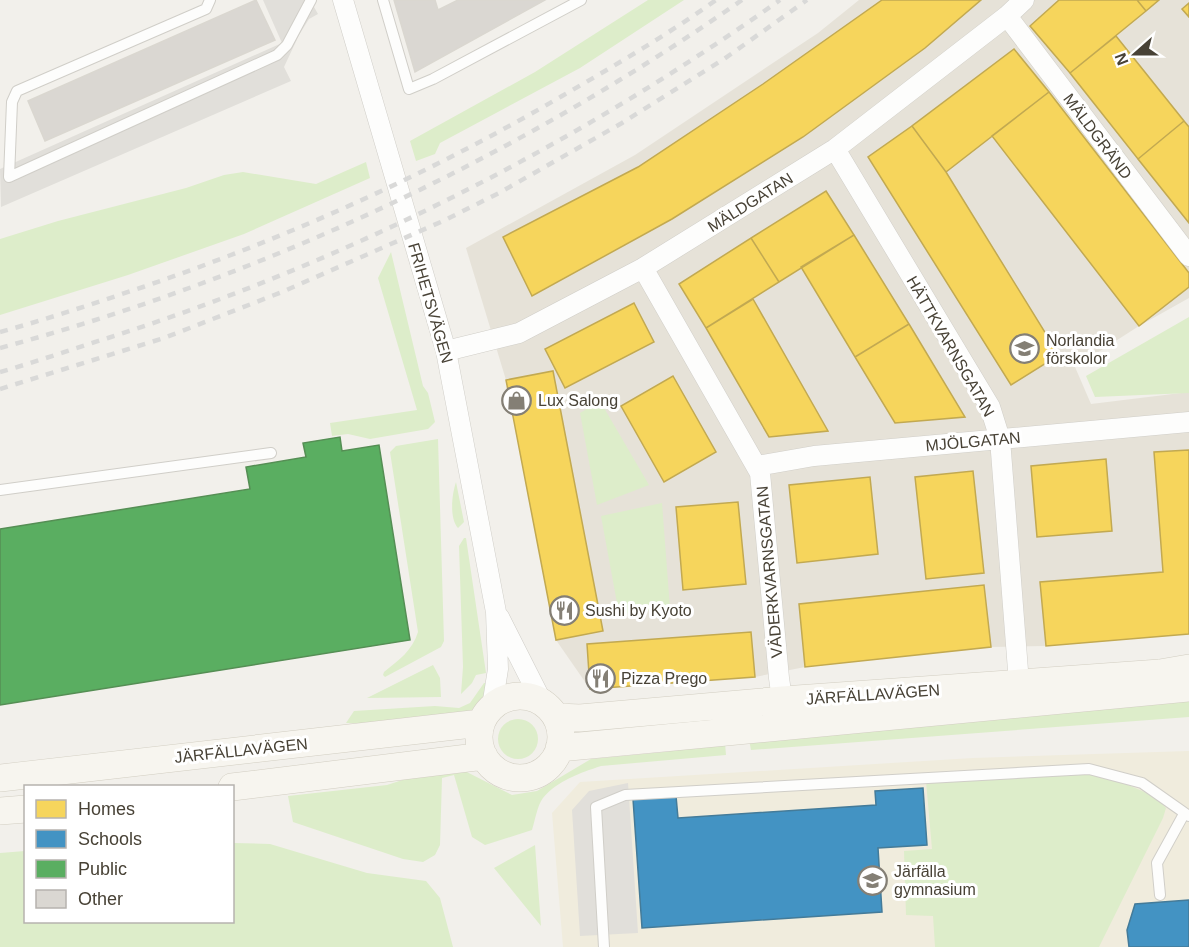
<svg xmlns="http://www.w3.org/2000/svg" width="1189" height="947" viewBox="0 0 1189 947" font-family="Helvetica,sans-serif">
  <rect width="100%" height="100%" fill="#f2f0eb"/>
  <path fill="#e6e2d8" d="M859,0H1189V298L1139,326L1075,367L1091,404L1189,392V634L1046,646L991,647L805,667L755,677L590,689L556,640L506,380L466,248L635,155L818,33Z"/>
  <path fill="#f0ecdd" d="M1189,751V947H563L552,813L580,782L973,758Z"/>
  <path fill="#ddedca" d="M648,0H684L580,68L440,143L435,154L416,161L410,141L535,72Z
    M366,162L370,178L244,234L128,275L0,315V239L58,221L186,188L224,175L243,172L316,184Z
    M391,252L423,386L428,393L435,422L428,429L370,439L348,434L332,436L330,423L417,410L378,278Z
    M1189,317V393L1095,397L1086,376Z
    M600,401L649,485L597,505L580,413Z
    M438,439L444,641L441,647L385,677L383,675L384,672C399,660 412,651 418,632L390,452L396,446Z
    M456,482L464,522L458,528C449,518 452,494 456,482Z
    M662,503L670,608L619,614L601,516Z
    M464,538H466L486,673L476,675L472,683L461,694L463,667L459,546Z
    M433,665L440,678L441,697L367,698Z
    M484,683H487L485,695L471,711L420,726L346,723L354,711L435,706L459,708L470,703Z
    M1189,693V717L751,750L748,734Z
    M498 739a20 20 0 1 1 40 0a20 20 0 1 1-40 0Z
    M725,743L726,755L601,766C580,773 557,781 543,798C537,806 535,821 532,830L485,845L472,837L454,775L442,778L440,845L435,855L423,862L403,859L293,822L288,796L387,785L439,768L455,766L512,795L537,791L591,759L664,752Z
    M1089,773C1112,780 1151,789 1166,808L1163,818L1099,947H935L933,916L906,915L904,851L932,849L926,781Z
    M233,843L270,844L367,873L426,881L440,898L453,947H0V853L25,851L26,922H232Z
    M535,845L541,926L494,868Z"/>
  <path fill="#e1dfda" d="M263,0H310L318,14L309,19L299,35L284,67L291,81L1,207L0,169L282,43Z
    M628,783L638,933L580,936L572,810L589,791Z"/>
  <path fill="#f6d55c" stroke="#c2a951" stroke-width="1.5" d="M882,0H981L925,48L803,137L672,219L532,296L503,237L638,167L763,84Z
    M1059,0H1137L1146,11L1070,73L1030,26Z
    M1137,0H1159L1146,11Z
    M1189,3V17L1182,9Z
    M1116,36L1184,121L1138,159L1070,73Z
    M1014,49L1049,92L946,172L912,126Z
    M1049,92L1189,273V287L1139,326L992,136Z
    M1184,121L1189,127V223L1138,159Z
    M912,126L946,172L1059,355L1011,385L868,157Z
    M826,191L854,235L779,282L751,238Z
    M854,235L909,324L855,357L801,267Z
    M751,238L779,282L706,328L679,284Z
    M753,299L828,431L769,437L706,328Z
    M634,303L654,342L565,388L545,349Z
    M909,324L965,417L895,423L855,357Z
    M553,371L603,631L556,640L506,380Z
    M673,376L716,452L664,482L621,406Z
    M1189,450V634L1046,646L1040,582L1163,572L1154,452Z
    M1106,459L1112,531L1037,537L1031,466Z
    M973,471L984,573L926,579L915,477Z
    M870,477L878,554L797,563L789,485Z
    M738,502L746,584L683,590L676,507Z
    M984,585L991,647L805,667L799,604Z
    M751,632L755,677L590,689L587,644Z"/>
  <path fill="#4393c3" stroke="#447b99" stroke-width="1.5" d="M923,788L927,845L878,848L882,912L642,928L633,799L676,796L678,818L876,805L875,791Z
    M1189,900V947H1129L1127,930L1135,904Z"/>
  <path fill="#5aae61" stroke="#558e54" stroke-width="1.5" d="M340,437L342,451L379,445L410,640L0,705V529L250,489L246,467L306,457L303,443Z"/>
  <path fill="#dad7d2" stroke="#dad7d0" stroke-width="1.5" d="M256,0L275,40L45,141L28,101Z
    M394,0H435L438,10L458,0H545L415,72Z"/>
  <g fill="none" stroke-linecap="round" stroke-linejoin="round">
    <defs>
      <path id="lane" d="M210,0L206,9L17,91L12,102L9,177L277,55L287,45L311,0
        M383,0L409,89L433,79L581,0
        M0,490L271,453
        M1160,895L1157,863L1184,814
        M604,947L596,807L625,795L1089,769L1142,783L1189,816"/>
      <path id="street" d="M343,0L446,351L496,612L498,669L492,707
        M1007,16L1189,256
        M835,149L990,407L1000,439L1020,696
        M643,268L760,473L779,678L784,713
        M446,351L519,333L643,268L835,149L1007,16L1024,0
        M757,466L814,456L1189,422
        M499,617L542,702"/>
      <path id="secondary" d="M479 737a41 41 0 1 1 82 0a41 41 0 1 1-82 0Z
        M557,717L580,718L783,700L1160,673L1189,668
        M559,748L1189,688
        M0,778L481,723
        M232,787L484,756
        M0,811L26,809"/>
    </defs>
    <use href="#lane" stroke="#d0cec8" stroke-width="12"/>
    <use href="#street" stroke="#d0cec8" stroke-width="21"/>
    <use href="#secondary" stroke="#d2cec2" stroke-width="28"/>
    <use href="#lane" stroke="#fdfdfc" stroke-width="10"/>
    <use href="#street" stroke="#fdfdfc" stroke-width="20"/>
    <use href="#secondary" stroke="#f7f5ef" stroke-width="27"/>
    <path stroke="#d9d9d8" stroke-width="4.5" stroke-dasharray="8 8" stroke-linecap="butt" d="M0,332C48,319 95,303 143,287C289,237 429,174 562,96C614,66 667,35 716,0
      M0,348C266,276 517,157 742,0
      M0,372C36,362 72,349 108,338C349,261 574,146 780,0
      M0,389L164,338L282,292L443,221L499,193L622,123L724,59L807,0"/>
  </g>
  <defs>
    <symbol id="school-ring" viewBox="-11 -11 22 22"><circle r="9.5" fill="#fff" stroke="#847f75" stroke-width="1.5"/><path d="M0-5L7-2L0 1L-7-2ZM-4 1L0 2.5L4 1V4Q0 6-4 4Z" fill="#847f75"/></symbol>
    <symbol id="shop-ring" viewBox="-11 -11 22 22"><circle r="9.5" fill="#fff" stroke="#847f75" stroke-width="1.5"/><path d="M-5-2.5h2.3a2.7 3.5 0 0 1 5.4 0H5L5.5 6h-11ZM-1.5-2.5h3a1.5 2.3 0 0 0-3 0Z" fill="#847f75"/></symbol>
    <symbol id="restaurant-ring" viewBox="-11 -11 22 22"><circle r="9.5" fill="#fff" stroke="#847f75" stroke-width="1.5"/><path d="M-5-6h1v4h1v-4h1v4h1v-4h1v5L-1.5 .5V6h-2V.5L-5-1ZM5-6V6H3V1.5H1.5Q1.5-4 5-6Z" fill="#847f75"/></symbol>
  </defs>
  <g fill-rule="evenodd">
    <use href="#school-ring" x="1008" y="332" width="33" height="33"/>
    <use href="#shop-ring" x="500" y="384" width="33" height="33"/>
    <use href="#restaurant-ring" x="548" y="594" width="33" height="33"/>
    <use href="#restaurant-ring" x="584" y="662" width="33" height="33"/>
    <use href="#school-ring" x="856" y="864" width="33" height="33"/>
  </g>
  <g text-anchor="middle" stroke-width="6" stroke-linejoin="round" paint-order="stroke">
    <g font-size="16" fill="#484236" stroke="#fff">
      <text transform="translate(1098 136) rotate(53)" y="6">MÄLDGRÄND</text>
      <text transform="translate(750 202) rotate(-32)" y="6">MÄLDGATAN</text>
      <text transform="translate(431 303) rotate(74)" y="6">FRIHETSVÄGEN</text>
      <text transform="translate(951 346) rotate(60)" y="6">HÄTTKVARNSGATAN</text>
      <text transform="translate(973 441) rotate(-5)" y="6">MJÖLGATAN</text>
      <text transform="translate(769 572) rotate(-95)" y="6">VÄDERKVARNSGATAN</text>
      <text transform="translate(873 694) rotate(-4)" y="6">JÄRFÄLLAVÄGEN</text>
      <text transform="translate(241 750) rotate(-6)" y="6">JÄRFÄLLAVÄGEN</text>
    </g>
    <g font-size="16" fill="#484236" stroke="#fff" text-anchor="start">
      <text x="1046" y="346">Norlandia<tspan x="1046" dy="18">förskolor</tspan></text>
      <text x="538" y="406">Lux Salong</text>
      <text x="585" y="616">Sushi by Kyoto</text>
      <text x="621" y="684">Pizza Prego</text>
      <text x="894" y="877">Järfälla<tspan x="894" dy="18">gymnasium</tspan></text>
    </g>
  </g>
  <rect x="24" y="785" width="210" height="138" fill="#ffffff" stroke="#b6b3af" stroke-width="1.5"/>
  <rect x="36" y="800" width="30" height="18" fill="#f6d55c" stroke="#b6b3af" stroke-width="1.5"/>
  <text x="78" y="815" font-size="18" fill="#484236">Homes</text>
  <rect x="36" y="830" width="30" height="18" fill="#4393c3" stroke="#b6b3af" stroke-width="1.5"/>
  <text x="78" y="845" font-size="18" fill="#484236">Schools</text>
  <rect x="36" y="860" width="30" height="18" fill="#5aae61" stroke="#b6b3af" stroke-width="1.5"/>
  <text x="78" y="875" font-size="18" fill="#484236">Public</text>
  <rect x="36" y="890" width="30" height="18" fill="#dad7d2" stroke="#b6b3af" stroke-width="1.5"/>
  <text x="78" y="905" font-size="18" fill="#484236">Other</text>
  <g transform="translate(1135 54) rotate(249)" stroke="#ffffff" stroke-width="4.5" paint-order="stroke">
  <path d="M0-4.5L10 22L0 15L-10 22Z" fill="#484236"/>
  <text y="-9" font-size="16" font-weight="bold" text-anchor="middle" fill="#484236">N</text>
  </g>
</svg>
